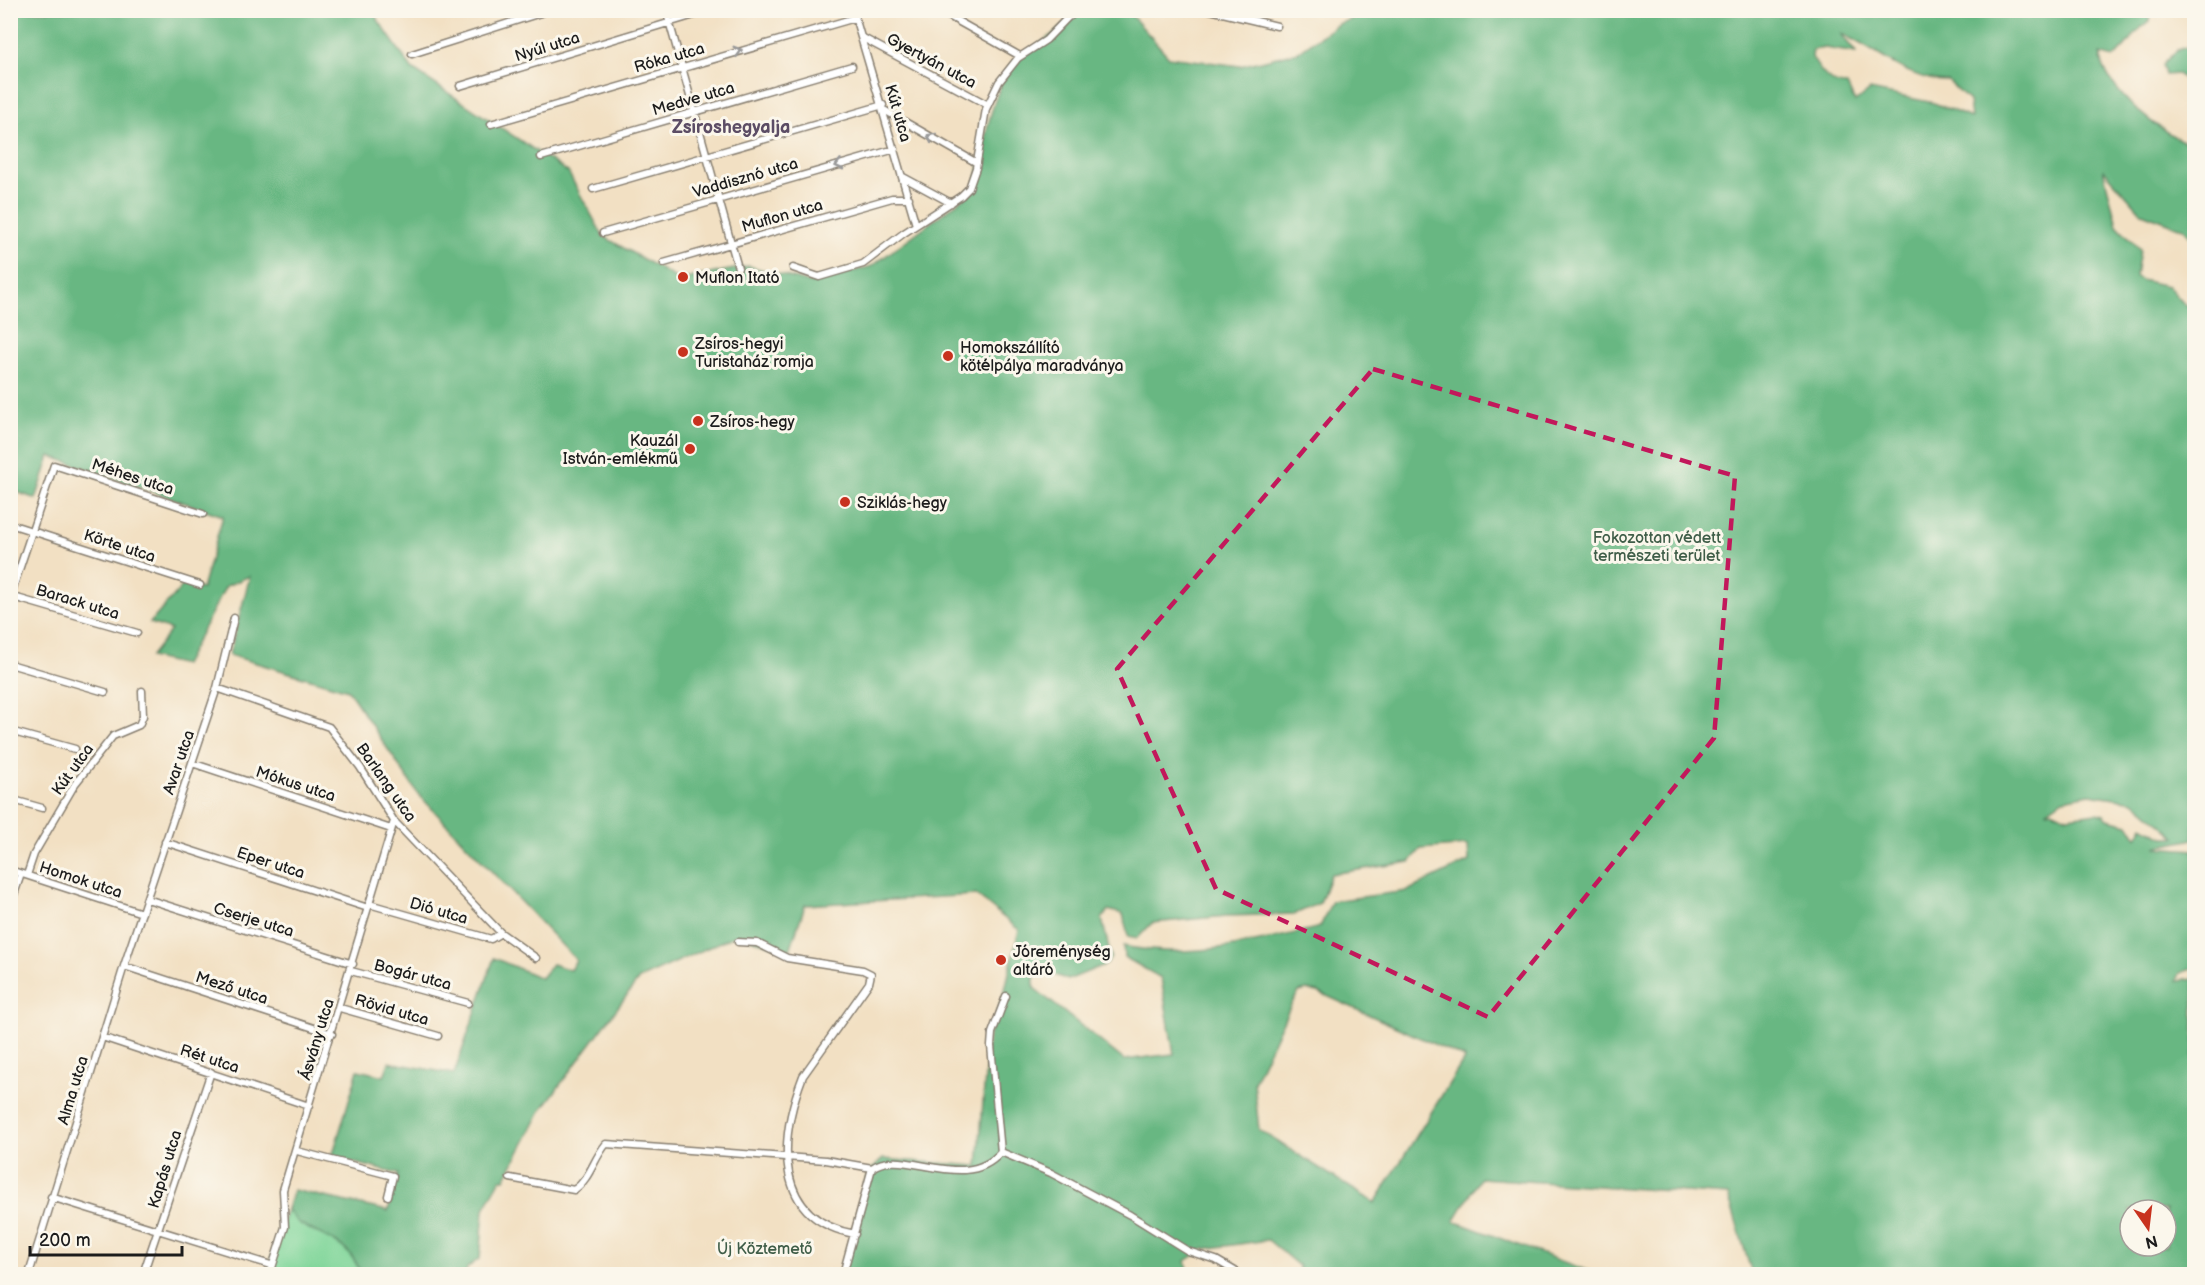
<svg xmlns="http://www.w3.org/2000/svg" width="2205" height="1285" viewBox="0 0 2205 1285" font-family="'Balsamiq Sans',sans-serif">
  <rect width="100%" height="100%" fill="#fbf7ec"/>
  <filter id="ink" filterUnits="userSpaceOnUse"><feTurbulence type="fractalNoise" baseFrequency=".0167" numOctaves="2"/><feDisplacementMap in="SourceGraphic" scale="12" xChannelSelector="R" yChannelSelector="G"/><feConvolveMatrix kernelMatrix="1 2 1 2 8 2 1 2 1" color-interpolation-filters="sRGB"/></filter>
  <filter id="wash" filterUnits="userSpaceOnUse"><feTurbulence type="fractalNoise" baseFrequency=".008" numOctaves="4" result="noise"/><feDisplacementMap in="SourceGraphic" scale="24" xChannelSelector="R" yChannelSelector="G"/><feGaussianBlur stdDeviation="1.35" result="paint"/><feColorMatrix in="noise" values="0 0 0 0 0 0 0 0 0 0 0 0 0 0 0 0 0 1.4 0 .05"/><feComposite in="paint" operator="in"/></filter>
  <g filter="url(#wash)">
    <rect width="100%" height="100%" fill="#f2e0c3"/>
    <path fill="#80d69a" stroke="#4e795b" stroke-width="1.5" d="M287,1209C310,1238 347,1234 361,1274H266Z"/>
    <path fill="#68b782" stroke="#426a4f" stroke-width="1.5" fill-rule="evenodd" d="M11,11H372L412,69L568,172L603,236L679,280L749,266L811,283L872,266L974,190C982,157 991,88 1014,64C1034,44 1060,34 1077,11H1118L1132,16L1169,57L1240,66L1298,52L1338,24L1363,15L1389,11H2146L2150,14L2149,21C2132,33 2129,47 2113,58L2100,54C2107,93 2159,132 2194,146V240L2184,229L2142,213L2103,169L2117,225L2140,249L2136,276L2141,280L2168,286L2186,306L2194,303V839L2156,847L2194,850V968L2180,973L2177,981L2194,979V1274H1752L1728,1195L1480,1178L1454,1221L1596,1274H1299V1266L1268,1240L1204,1249L1186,1261L1189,1274H843L868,1172L883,1159L978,1166L988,1037L1004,994L1019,930L976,895L805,905L790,950L736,935L639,979L542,1109L505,1179H501L484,1209L480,1258L467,1268L466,1274H361C349,1239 325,1240 299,1223C294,1220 291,1213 287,1209L293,1190L388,1211L398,1174L332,1157L358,1070L384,1076L389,1062L454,1074L494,958L541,978L552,964L570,970L576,960L418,794L348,690L229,655L250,576L226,586L184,665L150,657L171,630L150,623L184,584L202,589L223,516L50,456L36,499L11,490ZM1841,34C1877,49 1908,82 1948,81L1969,101L1971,118L1934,103L1870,90L1855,102L1847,85C1830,86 1819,70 1812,57L1813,50L1825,48L1856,53ZM2090,794L2134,801L2176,837H2163L2143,826L2137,837L2128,824L2108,819L2104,815L2097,813L2067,817L2052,810L2046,811L2063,799ZM1468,845L1469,861L1407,891L1332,901L1320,927C1256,943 1189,960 1123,946L1124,957L1161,978L1174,1054L1124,1060L1034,988V977L1043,970L1068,980L1107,964L1111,957L1102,919L1108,910L1123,914L1128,936L1138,938L1152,923L1227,916L1295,914L1320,903L1331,874L1410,862L1421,849ZM1307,990L1318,992L1465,1058L1375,1203L1259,1130L1254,1082L1292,1003L1299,992ZM2130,1210H2166V1246H2130Z
      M2194,45V87L2178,74L2165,75L2162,65L2177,50Z"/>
  </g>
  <g filter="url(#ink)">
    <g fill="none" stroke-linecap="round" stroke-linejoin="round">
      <defs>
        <path id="street" d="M666,10L738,268
          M853,10L916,225
          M938,10L1020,56
          M1061,10L1071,16
          M1210,10L1277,26
          M863,38L988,105
          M412,54L550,10
          M460,86L711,10
          M884,110L977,163
          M491,124L855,18
          M541,157L852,66
          M903,177L951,203
          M593,189L883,105
          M603,233L895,149
          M664,263L892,198H909
          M793,268L819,277L863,264L904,233L961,196L969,188L976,168L986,109L999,82L1018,58L1046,40L1075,10
          M10,524L200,585
          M10,596L137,633
          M10,597L54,465L203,514
          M10,664L105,692
          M217,688L329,727L360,767L394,821L501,933L536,958
          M10,731L75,749
          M192,763L391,829
          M10,799L42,808
          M165,842L368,908
          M10,870L142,913
          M27,875L34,854L75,784L113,736L139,725L143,716L142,691
          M147,899L353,964
          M369,904L491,939L501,933
          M10,906L21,874
          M738,942L757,943L787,958L863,970L871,974L869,983L803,1076C779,1138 772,1219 855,1234
          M124,966L332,1034
          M351,971L468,1003
          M340,1008L438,1036
          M102,1037L309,1106
          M297,1151L393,1176L388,1196
          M1001,1152L1051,1173L1130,1215L1188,1251L1216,1260L1240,1274
          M510,1178L574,1190C590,1179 593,1160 606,1144L826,1160L872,1168
          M51,1197L271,1265
          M29,1274L124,966L217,688L234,618
          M143,1274L211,1072
          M270,1274L285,1227L283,1190L394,821
          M843,1274L872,1168C901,1145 965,1195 1001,1152L991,1046L992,1033L1006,996
          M1214,1274L1234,1271"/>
      </defs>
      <use href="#street" stroke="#877e70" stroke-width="9"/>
      <use href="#street" stroke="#fff" stroke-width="6"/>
    </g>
    <defs><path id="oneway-chevron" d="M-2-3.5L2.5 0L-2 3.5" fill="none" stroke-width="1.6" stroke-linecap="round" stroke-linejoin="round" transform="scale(1.5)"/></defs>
    <g stroke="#999">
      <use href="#oneway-chevron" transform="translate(738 51) rotate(-16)"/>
      <use href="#oneway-chevron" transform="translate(931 137) rotate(-151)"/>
      <use href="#oneway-chevron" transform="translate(839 165) rotate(165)"/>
    </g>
  </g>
  <path fill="none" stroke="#c2185b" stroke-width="4.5" stroke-dasharray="12 8" stroke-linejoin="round" d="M1373,369L1735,476L1714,738L1488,1017L1216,889L1117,669Z"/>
  <g fill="#c8321e" stroke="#fbf7ec" stroke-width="2">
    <circle cx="683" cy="277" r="6"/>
    <circle cx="683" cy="352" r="6"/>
    <circle cx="948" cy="356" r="6"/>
    <circle cx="698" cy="421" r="6"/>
    <circle cx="690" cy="449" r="6"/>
    <circle cx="845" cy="502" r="6"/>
    <circle cx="1001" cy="960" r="6"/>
  </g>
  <g text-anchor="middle" stroke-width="6" stroke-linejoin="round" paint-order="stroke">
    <g font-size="16" fill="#1c1c1c" stroke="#fbf7ec">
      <text transform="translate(547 46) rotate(-17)" y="6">Nyúl utca</text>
      <text transform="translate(669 57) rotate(-16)" y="6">Róka utca</text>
      <text transform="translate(932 60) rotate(28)" y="6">Gyertyán utca</text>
      <text transform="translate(693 98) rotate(-16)" y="6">Medve utca</text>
      <text transform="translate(899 113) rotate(74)" y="6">Kút utca</text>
      <text transform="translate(745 177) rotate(-16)" y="6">Vaddisznó utca</text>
      <text transform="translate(782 215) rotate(-16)" y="6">Muflon utca</text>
      <text transform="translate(133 476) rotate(18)" y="6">Méhes utca</text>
      <text transform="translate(120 545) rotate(18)" y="6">Körte utca</text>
      <text transform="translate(78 601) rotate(17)" y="6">Barack utca</text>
      <text transform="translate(178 762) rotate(-71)" y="6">Avar utca</text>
      <text transform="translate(72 769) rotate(-54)" y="6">Kút utca</text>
      <text transform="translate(387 782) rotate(55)" y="6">Barlang utca</text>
      <text transform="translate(296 783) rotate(18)" y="6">Mókus utca</text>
      <text transform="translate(271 862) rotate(18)" y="6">Eper utca</text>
      <text transform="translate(81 879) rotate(18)" y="6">Homok utca</text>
      <text transform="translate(439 910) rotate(16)" y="6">Dió utca</text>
      <text transform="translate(254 919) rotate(17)" y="6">Cserje utca</text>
      <text transform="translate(413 974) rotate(15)" y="6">Bogár utca</text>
      <text transform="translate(232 987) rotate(18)" y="6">Mező utca</text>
      <text transform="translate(392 1009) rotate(16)" y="6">Rövid utca</text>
      <text transform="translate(316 1039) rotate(-73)" y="6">Ásvány utca</text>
      <text transform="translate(210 1058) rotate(18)" y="6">Rét utca</text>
      <text transform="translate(72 1090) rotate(-73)" y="6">Alma utca</text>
      <text transform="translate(164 1169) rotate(-73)" y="6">Kapás utca</text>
    </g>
    <g font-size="16" fill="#1c1c1c" stroke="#fbf7ec" text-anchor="start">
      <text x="695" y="283">Muflon Itató</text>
      <text x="695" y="349">Zsíros-hegyi<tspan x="695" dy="18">Turistaház romja</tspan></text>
      <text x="960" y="353">Homokszállító<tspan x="960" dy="18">kötélpálya maradványa</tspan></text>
      <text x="710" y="427">Zsíros-hegy</text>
      <text x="678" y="446" text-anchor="end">Kauzál<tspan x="678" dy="18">István-emlékmű</tspan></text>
      <text x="857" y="508">Sziklás-hegy</text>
      <text x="1013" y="957">Jóreménység<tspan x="1013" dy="18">altáró</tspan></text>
    </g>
    <g font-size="16" fill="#3f5d48" stroke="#fbf7ec">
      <text x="1657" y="543">Fokozottan védett<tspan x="1657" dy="18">természeti terület</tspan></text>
      <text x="765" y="1254">Új Köztemető</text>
    </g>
    <g font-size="18" font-weight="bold" fill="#5c4d65" stroke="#fbf7ec">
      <text x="731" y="133">Zsíroshegyalja</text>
    </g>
  </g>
  <rect width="2205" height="1285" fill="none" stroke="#fbf7ec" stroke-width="36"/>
  <g transform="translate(2148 1228) rotate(166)"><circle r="28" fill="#fbf7ec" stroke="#a29f99" stroke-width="1.5"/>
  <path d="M0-4.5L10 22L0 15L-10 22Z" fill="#c8321e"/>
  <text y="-9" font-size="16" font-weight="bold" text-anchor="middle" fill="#1c1c1c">N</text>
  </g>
  <path d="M30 1246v9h152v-9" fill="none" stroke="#1c1c1c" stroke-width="3"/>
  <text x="39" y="1246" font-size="18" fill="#1c1c1c" stroke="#fbf7ec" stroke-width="4.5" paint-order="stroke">200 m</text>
</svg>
